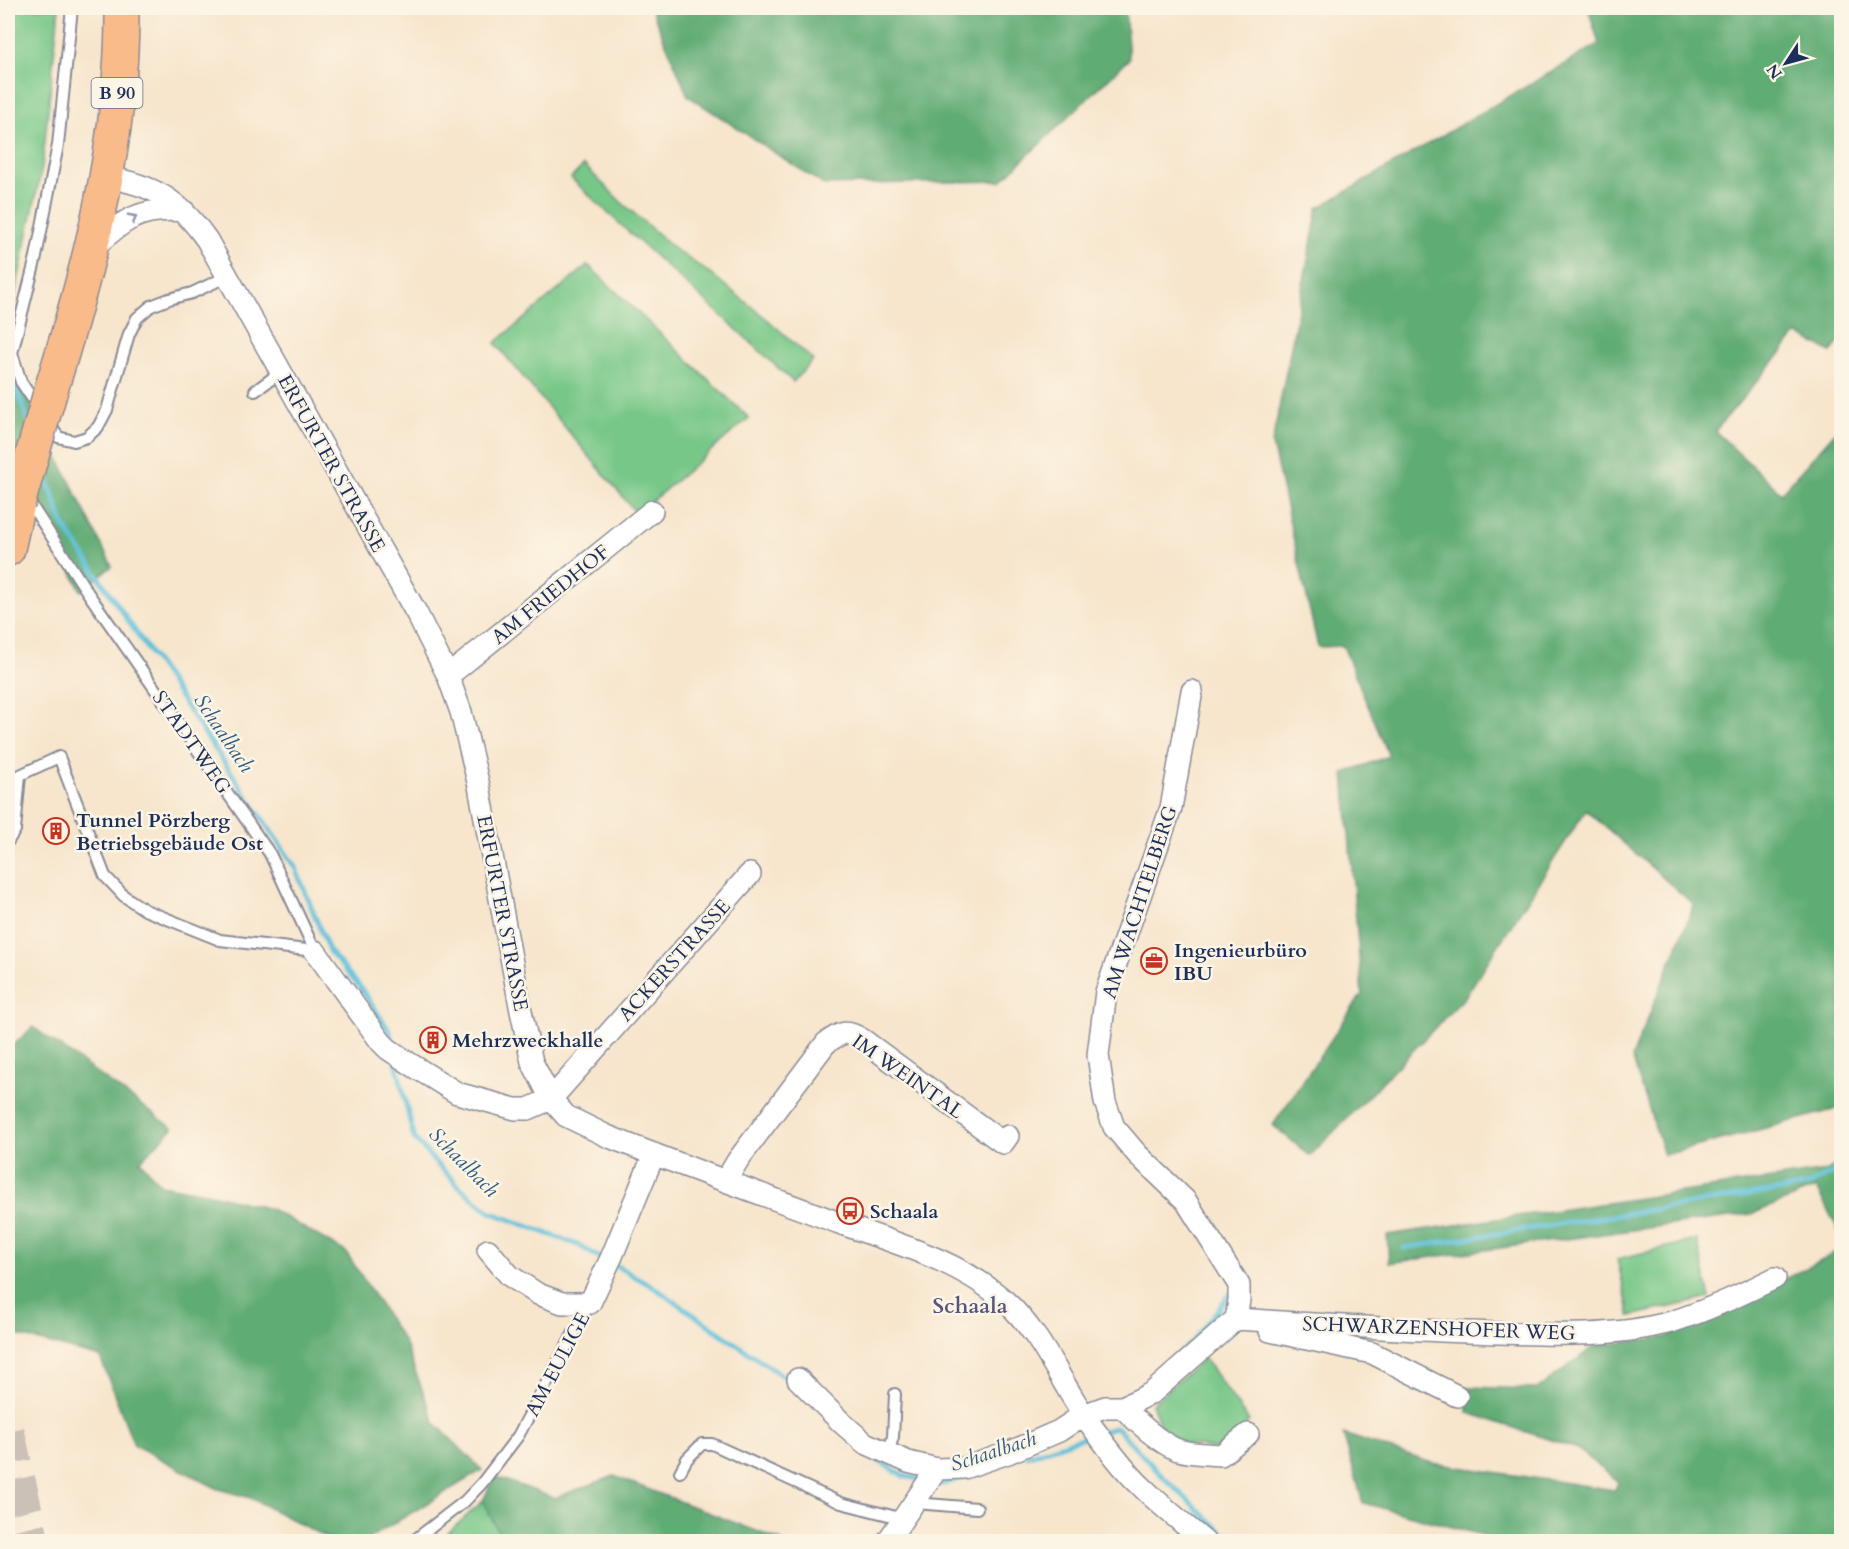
<svg xmlns="http://www.w3.org/2000/svg" width="1849" height="1549" viewBox="0 0 1849 1549" font-family="Cardo,serif">
  <rect width="100%" height="100%" fill="#fcf5e5"/>
  <filter id="ink" filterUnits="userSpaceOnUse"><feTurbulence type="fractalNoise" baseFrequency=".0167" numOctaves="2"/><feDisplacementMap in="SourceGraphic" scale="12" xChannelSelector="R" yChannelSelector="G"/><feConvolveMatrix kernelMatrix="1 2 1 2 8 2 1 2 1" color-interpolation-filters="sRGB"/></filter>
  <filter id="wash" filterUnits="userSpaceOnUse"><feTurbulence type="fractalNoise" baseFrequency=".008" numOctaves="4" result="noise"/><feDisplacementMap in="SourceGraphic" scale="24" xChannelSelector="R" yChannelSelector="G"/><feGaussianBlur stdDeviation="1.35" result="paint"/><feColorMatrix in="noise" values="0 0 0 0 0 0 0 0 0 0 0 0 0 0 0 0 0 1.4 0 .05"/><feComposite in="paint" operator="in"/></filter>
  <g filter="url(#wash)">
    <rect width="100%" height="100%" fill="#f7e5cc"/>
    <path fill="#77c788" stroke="#497b73" stroke-width="1.5" d="M8,8H59L42,168L8,326Z
      M584,165L620,201L676,250L711,274L767,319L813,360L793,382C720,312 643,248 571,178Z
      M588,265L749,418L637,514L495,343Z
      M1697,1240L1710,1298L1630,1316L1617,1259Z
      M1204,1358L1249,1421L1234,1439L1215,1449L1183,1444L1161,1428L1152,1404Z
      M483,1501L503,1541H439Z"/>
    <path fill="#61ac74" stroke="#3e6e69" stroke-width="1.5" d="M651,8H1125L1129,59L1001,181L824,185L688,96Z
      M1588,8H1841V340L1831,352L1797,334L1715,431L1781,493L1841,426V1108L1664,1155L1632,1057L1694,905L1586,810L1465,997L1310,1156L1273,1125L1362,994L1344,773L1389,756L1343,646L1318,647L1272,444L1318,208L1599,44Z
      M8,357L112,566L81,591L8,442Z
      M33,1027L173,1128L140,1161L161,1185L206,1193L271,1209L346,1252L404,1342L435,1423L482,1470L365,1541H332L251,1498L218,1489L134,1445L100,1357L10,1333L8,1329V1050Z
      M1841,1162V1235L1816,1188L1752,1214L1389,1263L1387,1235L1826,1171Z
      M1841,1248L1842,1460L1830,1471L1841,1474V1541H1504L1363,1503L1343,1434L1432,1463L1615,1490L1618,1482L1578,1449L1468,1413L1467,1387L1537,1389L1595,1346L1666,1337L1823,1260Z
      M494,1476L554,1498L614,1476L782,1541H503L483,1501Z"/>
    <g fill="none" stroke-linecap="round" stroke-linejoin="round">
      <path stroke="#5ec1dc" stroke-width="5" d="M8,365L28,420
        M42,466L64,526L295,867L329,951L360,987L390,1032L393,1044
        M396,1062L414,1138L433,1160L463,1190L490,1212L578,1245L604,1260
        M1404,1248L1807,1186L1842,1167
        M613,1264L652,1286L793,1383
        M1149,1382L1194,1340L1231,1293
        M1102,1432L1116,1427L1164,1478L1233,1542
        M1028,1456L1093,1434
        M874,1458L904,1476L922,1480
        M934,1482L944,1484L965,1477"/>
    </g>
  </g>
  <g filter="url(#ink)">
    <g fill="none" stroke-linecap="round" stroke-linejoin="round">
      <path stroke="#cbc1b6" stroke-width="33" stroke-dasharray="33 16" stroke-linecap="butt" d="M8,1431L33,1542"/>
      <defs>
        <path id="service" d="M255,391L281,372
          M40,410L21,382L12,353L36,257L58,145L72,8
          M49,423L58,437L74,441L87,437L98,427L107,410L129,334L137,318L151,306L169,299L192,293L228,276
          M8,468L17,484
          M26,497L88,593L270,854L315,951
          M8,841L15,830L20,775L59,757L105,876L124,896L145,910L220,940L315,951
          M888,1453L893,1437L895,1394
          M680,1472L687,1459L702,1444H712L841,1503L904,1519
          M915,1503L977,1508
          M412,1542L465,1501L482,1483L518,1436L590,1303"/>
        <path id="minor" d="M106,177C154,185 179,200 207,240L417,614L448,676L461,712L479,786L521,1011L532,1062L551,1099L566,1116L607,1136C685,1167 764,1195 842,1224C898,1244 960,1261 1005,1301C1041,1333 1059,1379 1085,1417C1102,1440 1119,1465 1140,1485C1160,1505 1183,1523 1205,1542
          M92,249C123,220 140,207 184,211
          M448,676L652,511
          M1192,691L1171,808L1106,992L1098,1055L1105,1102L1114,1127L1137,1154L1186,1201L1239,1285V1300L1236,1319
          M315,951L381,1042L388,1049L412,1065L457,1093L515,1109H528L551,1099L750,874
          M726,1180L738,1160L826,1043C842,1032 847,1029 863,1040L1003,1143L1008,1136
          M488,1250L510,1276L538,1294L562,1303H590L612,1256L654,1154
          M1236,1319C1324,1325 1411,1331 1499,1333C1554,1335 1617,1337 1671,1322C1707,1311 1742,1294 1775,1278
          M1270,1331L1372,1353L1457,1396
          M798,1379L842,1423L865,1443L908,1462L937,1469L964,1468L1008,1453L1059,1431L1083,1415L1105,1407H1122L1140,1399L1153,1392L1236,1319
          M1122,1407C1135,1420 1161,1444 1178,1450C1192,1454 1207,1454 1221,1455L1248,1434
          M887,1542L937,1469"/>
        <path id="primary" d="M50,393C89,268 123,140 122,8
          M8,549L18,504"/>
      </defs>
      <use href="#service" stroke="#898a95" stroke-width="14"/>
      <use href="#minor" stroke="#898a95" stroke-width="24"/>
      <use href="#primary" stroke="#898a95" stroke-width="36"/>
      <use href="#service" stroke="#fff" stroke-width="10"/>
      <use href="#minor" stroke="#fff" stroke-width="21"/>
      <use href="#primary" stroke="#fabb8b" stroke-width="33"/>
      <defs>
        <path id="primary-bridge" d="M18,504L50,393"/>
      </defs>
      <use href="#primary-bridge" stroke="#898a95" stroke-width="36" stroke-linecap="butt"/>
      <use href="#primary-bridge" stroke="#fabb8b" stroke-width="33"/>
    </g>
    <defs><path id="oneway-chevron" d="M-2-3.5L2.5 0L-2 3.5" fill="none" stroke-width="1.6" stroke-linecap="round" stroke-linejoin="round" transform="scale(1.5)"/></defs>
    <use stroke="#8d97ae" href="#oneway-chevron" transform="translate(133 218) rotate(-28)"/>
  </g>
  <defs>
    <symbol id="building-ring" viewBox="-11 -11 22 22"><circle r="9.5" fill="#fcf5e5" stroke="#c8321e" stroke-width="1.5"/><path d="M-4-6H4V6H1V3H-1V6H-4ZM-2.5-4.3h1.7v1.8h-1.7ZM.8-4.3h1.7v1.8H.8ZM-2.5-1h1.7V.8h-1.7ZM.8-1h1.7V.8H.8Z" fill="#c8321e"/></symbol>
    <symbol id="office-ring" viewBox="-11 -11 22 22"><circle r="9.5" fill="#fcf5e5" stroke="#c8321e" stroke-width="1.5"/><path d="M-6-3h4V-5.5h4V-3h4V5H-6ZM-1-4.5V-3h2v-1.5ZM-6 0V1H6V0Z" fill="#c8321e"/></symbol>
    <symbol id="bus-ring" viewBox="-11 -11 22 22"><circle r="9.5" fill="#fcf5e5" stroke="#c8321e" stroke-width="1.5"/><path d="M-5-6H5V4H4V6H2V4H-2V6H-4V4H-5ZM-3.5-4V0h7V-4ZM-3.5 1.2v1.5H-2V1.2ZM2 1.2v1.5H3.5V1.2Z" fill="#c8321e"/></symbol>
  </defs>
  <g fill-rule="evenodd">
    <use href="#building-ring" x="41" y="816" width="30" height="30"/>
    <use href="#office-ring" x="1139" y="946" width="30" height="30"/>
    <use href="#building-ring" x="418" y="1025" width="30" height="30"/>
    <use href="#bus-ring" x="835" y="1196" width="30" height="30"/>
  </g>
  <g text-anchor="middle" stroke-width="5" stroke-linejoin="round" paint-order="stroke">
    <rect fill="#fcf5e5" stroke="#5e6a86" stroke-width="1.5" x="91.5" y="78" width="51" height="30" rx="4.5"/>
    <g font-size="18" font-weight="bold" fill="#1b2f5e">
      <text x="117" y="99">B 90</text>
    </g>
    <g font-size="20" fill="#1b2f5e" stroke="#fcf5e5">
      <text transform="translate(332 463) rotate(61)" y="7">ERFURTER STRASSE</text>
      <text transform="translate(550 594) rotate(-39)" y="7">AM FRIEDHOF</text>
      <text transform="translate(192 742) rotate(55)" y="7">STADTWEG</text>
      <text transform="translate(1139 902) rotate(-72)" y="7">AM WACHTELBERG</text>
      <text transform="translate(503 913) rotate(79)" y="7">ERFURTER STRASSE</text>
      <text transform="translate(674 960) rotate(-48)" y="7">ACKERSTRASSE</text>
      <text transform="translate(908 1076) rotate(35)" y="7">IM WEINTAL</text>
      <text transform="translate(1439 1328) rotate(2)" y="7">SCHWARZENSHOFER WEG</text>
      <text transform="translate(557 1364) rotate(-62)" y="7">AM EULIGE</text>
    </g>
    <g font-size="20" font-weight="bold" fill="#1b2f5e" stroke="#fcf5e5" text-anchor="start">
      <text x="76" y="827">Tunnel Pörzberg<tspan x="76" dy="23">Betriebsgebäude Ost</tspan></text>
      <text x="1174" y="957">Ingenieurbüro<tspan x="1174" dy="23">IBU</tspan></text>
      <text x="452" y="1047">Mehrzweckhalle</text>
      <text x="870" y="1218">Schaala</text>
    </g>
    <g font-size="21" font-style="italic" fill="#2f5b84" stroke="#fcf5e5">
      <text transform="translate(224 733) rotate(56)" y="7">Schaalbach</text>
      <text transform="translate(464 1162) rotate(45)" y="7">Schaalbach</text>
      <text transform="translate(993 1451) rotate(-18)" y="7">Schaalbach</text>
    </g>
    <g font-size="22" font-weight="bold" fill="#59547f" stroke="#fcf5e5">
      <text x="970" y="1313">Schaala</text>
    </g>
  </g>
  <rect width="1849" height="1549" fill="none" stroke="#fcf5e5" stroke-width="30"/>
  <g transform="translate(1786 63) rotate(234)" stroke="#fcf5e5" stroke-width="4.5" paint-order="stroke">
  <path d="M0-4.5L10 22L0 15L-10 22Z" fill="#1b2f5e"/>
  <text y="-9" font-size="16" font-weight="bold" text-anchor="middle" fill="#1b2f5e">N</text>
  </g>
</svg>
